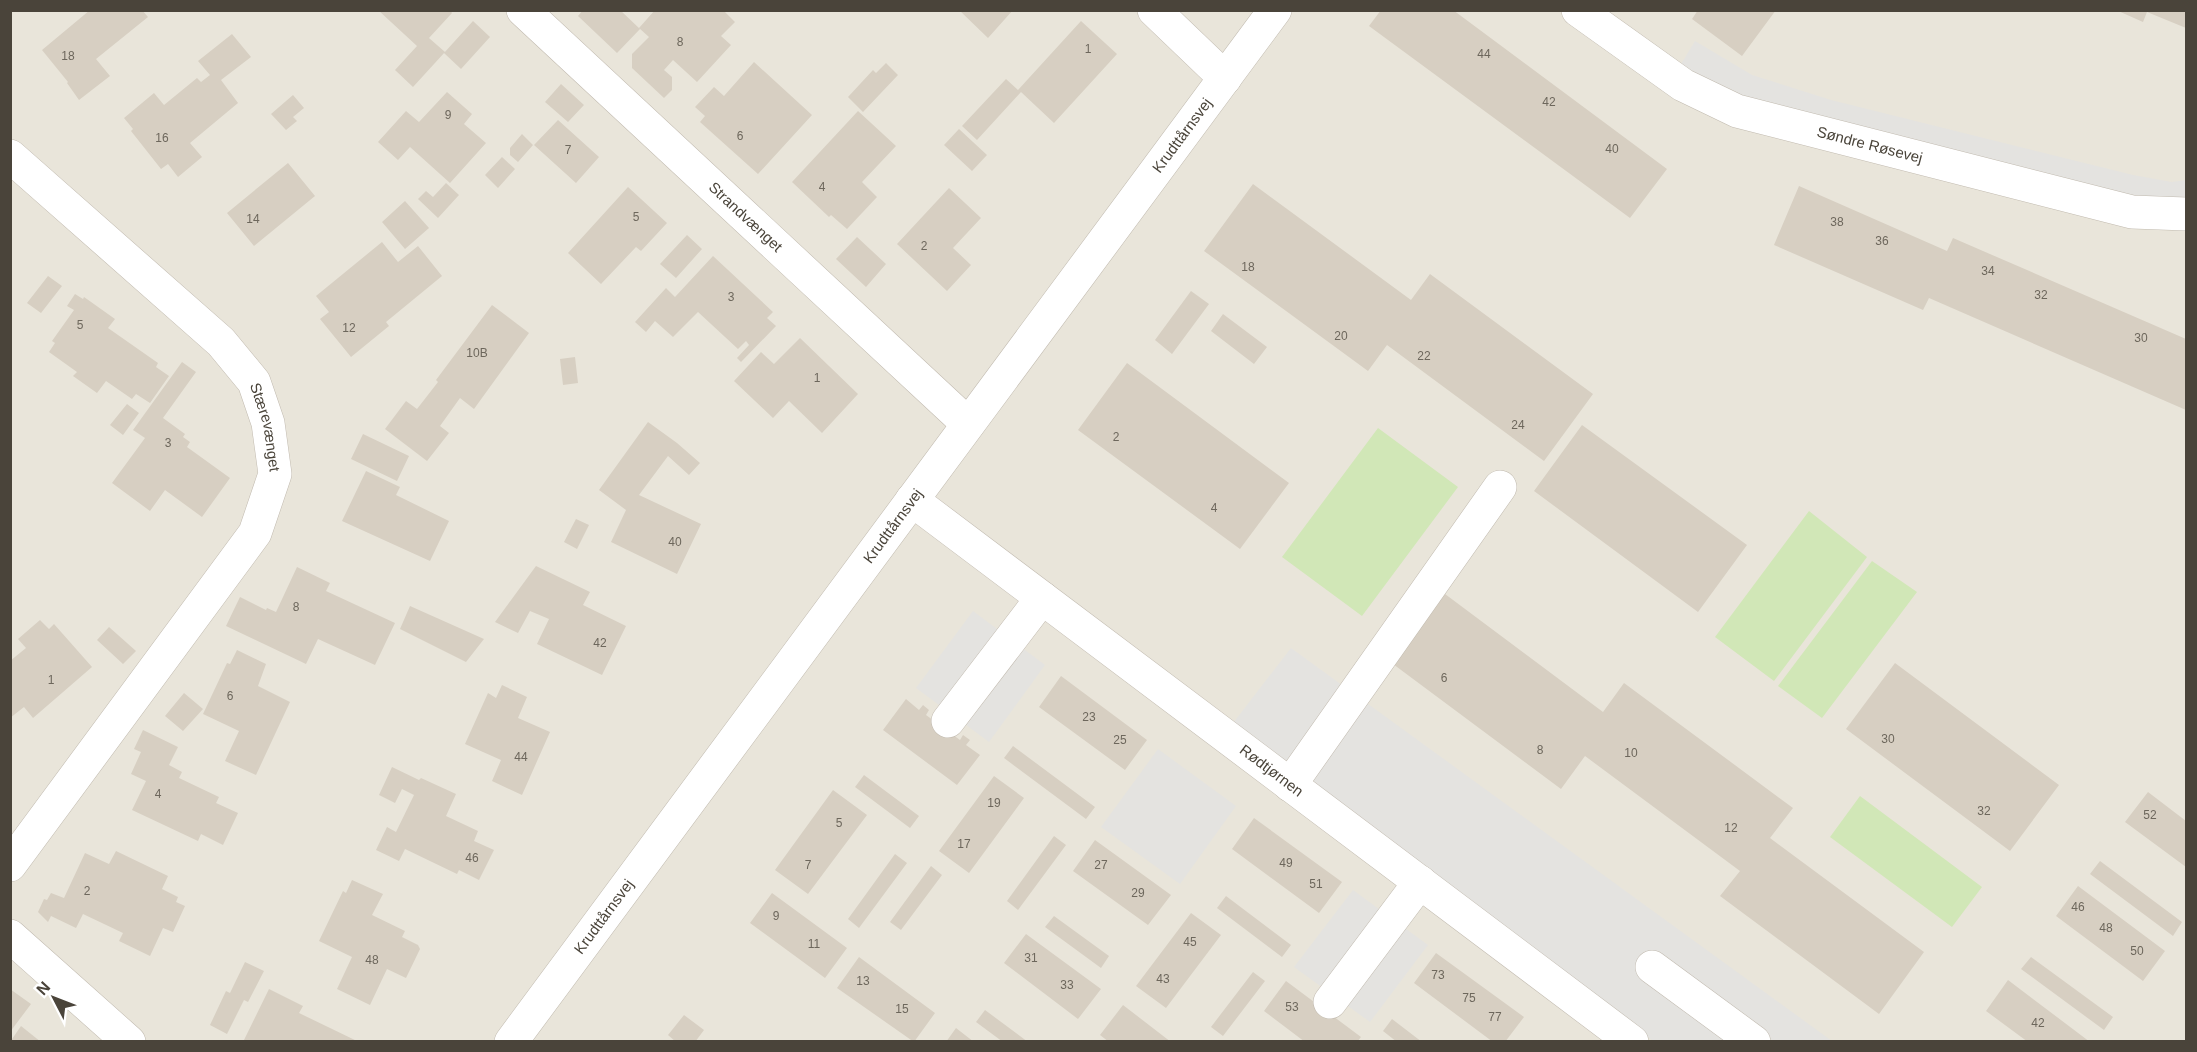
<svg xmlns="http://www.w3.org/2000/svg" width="2197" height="1052" viewBox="0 0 2197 1052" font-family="Helvetica,sans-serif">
  <rect width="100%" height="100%" fill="#f5f3ec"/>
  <path fill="#e9e5da" d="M11,11H2186V1041H11Z"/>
  <path fill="#d1e7b7" d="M1378,428L1458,487L1362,616L1282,557Z
    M1809,511L1867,557L1774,681L1715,637Z
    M1872,561L1917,592L1822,718L1778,686Z
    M1860,796L1982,887L1952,927L1830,837Z"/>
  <path fill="#e4e3e0" d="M1695,41L1752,75L1831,100L2133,175L2172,182L2186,180V212L1669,84Z
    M973,611L1045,665L989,742L916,688Z
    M1291,648L1832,1041H1653L1230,727Z
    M1158,749L1236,806L1180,884L1101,827Z
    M1353,890L1428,945L1370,1022L1294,967Z"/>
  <path fill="#d7cfc2" d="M90,10H142L148,17L96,59L110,76L79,100L67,83L68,82L42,50Z
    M378,10H450L452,13L429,38L445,52L413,87L395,70L417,46Z
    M583,10H620L640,29L617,53L578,16Z
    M655,10H723L735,22L721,36L731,45L697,82L673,60L664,70L672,77V90L664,98L632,68V54L649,37L639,28Z
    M959,10H1013L988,38Z
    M1381,10H1453L1667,169L1630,218L1369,26Z
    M1698,10H1776L1742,56L1692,19Z
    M2116,10H2186V28L2147,12L2143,22Z
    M473,21L490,37L461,69L444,53Z
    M1081,21L1117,54L1054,123L1021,92L977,140L962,126L1006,79L1018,90Z
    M232,34L251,57L221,80L238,103L190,143L202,157L178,177L168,164L161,169L131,131L133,129L124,118L154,93L164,105L197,78L201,82L210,75L198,61Z
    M754,62L812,115L758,174L700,122L705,116L695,107L714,87L724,96Z
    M886,63L898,75L863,112L848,97L873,70L876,73Z
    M561,84L584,105L568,122L545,102Z
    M447,92L472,114L464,124L486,143L450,183L410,147L398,160L378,142L406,111L419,122Z
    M293,95L304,108L293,117L297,121L286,130L271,114Z
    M858,111L896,146L862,182L877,197L847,229L831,215L829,217L792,182Z
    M558,120L599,157L576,183L534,145Z
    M959,129L987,155L972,171L944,145Z
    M522,134L533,145L518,162L510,155V148Z
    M502,157L515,169L498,188L485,175Z
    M288,163L315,196L254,246L227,213Z
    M446,183L459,195L438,218L418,199L426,191L433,197Z
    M1253,184L1411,300L1430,274L1593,394L1544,461L1387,345L1368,371L1204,251Z
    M1799,186L1947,251L1953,238L2186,339V410L1929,298L1923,310L1774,245Z
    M628,187L667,223L641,251L636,247L601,284L568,253Z
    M949,188L981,218L953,248L971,265L947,291L897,244Z
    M405,201L429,228L405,249L382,222Z
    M687,235L702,249L676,278L660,264Z
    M857,237L886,264L866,287L836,259Z
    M382,242L398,262L418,246L442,276L386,322L389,326L351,357L320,319L329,312L316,296Z
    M713,256L773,312L767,318L776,326L741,362L737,358L749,345L746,341L738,349L698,312L673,337L655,321L646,332L635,322L666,288L675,297Z
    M48,276L62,286L41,313L27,303Z
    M1191,291L1209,304L1172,354L1155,340Z
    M75,294L83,299L84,297L115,319L108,328L158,363L156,367L169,376L150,403L136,394L132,399L106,381L97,393L73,376L77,372L49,352L55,343L52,341L74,310L67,306Z
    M492,305L529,333L474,409L460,398L440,426L449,433L427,461L385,429L406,401L417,409L438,382L436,380Z
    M1223,314L1267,347L1254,364L1211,331Z
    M800,338L858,394L822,433L789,401L773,418L734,381L761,352L774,364Z
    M575,357L578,383L563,385L560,359Z
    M182,362L196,372L163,418L185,434L183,437L190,442L187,447L230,478L202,517L165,490L150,511L112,483L145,438L133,430Z
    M1127,363L1289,483L1240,549L1078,430Z
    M127,404L139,413L123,435L110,425Z
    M648,422L677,443L700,463L689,475L668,456L639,495L701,524L677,574L611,542L626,510L599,490Z
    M1582,425L1747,545L1698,612L1534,491Z
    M363,434L409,456L397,481L351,459Z
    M366,471L400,487L396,495L449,521L430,561L342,521Z
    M576,519L589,525L577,549L564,542Z
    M536,566L590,592L583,605L626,626L602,675L537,644L549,619L530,611L518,633L495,622Z
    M297,567L330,583L326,591L395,623L375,665L318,639L306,664L226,626L240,597L266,610L267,608L276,612Z
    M1445,594L1603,712L1624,683L1793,808L1770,838L1924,952L1879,1014L1720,896L1740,871L1585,756L1561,789L1393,664Z
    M410,606L484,639L466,662L400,629Z
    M40,620L49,629L54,624L92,667L33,718L24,707L10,718V661L26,648L18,639Z
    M109,627L136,651L123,664L97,640Z
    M237,650L266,664L258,686L290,702L256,775L225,761L239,731L203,714L227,663L230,664Z
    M1895,663L2059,785L2010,851L1846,729Z
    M1061,676L1147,740L1125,770L1039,707Z
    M502,685L527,697L518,718L550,732L522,795L492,781L501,760L465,744L488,693L496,698Z
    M184,693L203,709L183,731L165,716Z
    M906,699L919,710L923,705L929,710L926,715L960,740L963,735L970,740L966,745L980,755L957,785L883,730Z
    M143,730L178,747L169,765L182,772L179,778L219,797L216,803L238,813L223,845L201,834L198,841L132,810L146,781L131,774L141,752L134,749Z
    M1013,746L1095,807L1086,819L1004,758Z
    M392,767L419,780L421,778L456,794L446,816L478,831L474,841L494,850L479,880L459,870L457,874L405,849L399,861L376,850L387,827L396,832L414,795L402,789L395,803L379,795Z
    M864,775L919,816L910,828L855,787Z
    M994,776L1024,798L969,873L939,851Z
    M833,790L867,815L808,894L775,870Z
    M2148,792L2186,821V867L2125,822Z
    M1254,818L1342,882L1319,913L1232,849Z
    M1054,836L1066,845L1018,910L1007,901Z
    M1095,840L1171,895L1148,925L1073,871Z
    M116,851L168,876L162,889L178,897L176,902L185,906L173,932L163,928L150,956L119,941L123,933L83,914L76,928L51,916L48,922L38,912L44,899L47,900L51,893L64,898L85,853L109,864Z
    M895,854L907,863L859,928L848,919Z
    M2100,861L2182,922L2173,936L2090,874Z
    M931,866L942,875L901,930L890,922Z
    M352,880L383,894L372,915L405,931L402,937L418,945L420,949L406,978L387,969L370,1005L337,989L352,957L319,941L343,891L346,893Z
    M2078,886L2165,951L2143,981L2056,916Z
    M772,893L847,948L825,978L750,923Z
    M1226,896L1291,945L1282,957L1217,908Z
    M1191,913L1221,935L1166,1008L1136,986Z
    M1054,916L1109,956L1101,968L1045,927Z
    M1026,934L1101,989L1078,1019L1004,963Z
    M1436,953L1524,1017L1505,1042H1493L1414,983Z
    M859,957L935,1013L914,1042L837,988Z
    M2031,957L2113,1017L2104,1030L2021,969Z
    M245,962L264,971L248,1002L244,1000L227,1034L210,1025L226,991L230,993Z
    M1253,972L1265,981L1223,1036L1211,1027Z
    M2008,980L2090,1042H2028L1986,1011Z
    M1286,981L1361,1037L1357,1042H1305L1264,1011Z
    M10,989L31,1004L10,1032Z
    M269,989L303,1006L299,1013L359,1042H248L244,1040Z
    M1123,1005L1171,1042H1109L1100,1035Z
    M985,1010L1028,1042H1003L976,1022Z
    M684,1015L704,1030L695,1042H676L668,1035Z
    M1392,1019L1422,1042H1397L1383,1031Z
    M21,1026L41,1042H10Z
    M956,1028L974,1042H946Z"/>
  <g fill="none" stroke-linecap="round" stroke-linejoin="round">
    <defs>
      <g id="minor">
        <path id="s1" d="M523,10L968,424"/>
        <path d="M1154,10L1225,78"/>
        <path id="s2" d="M1578,10L1683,85L1737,111L2132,212L2186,214"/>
        <path id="s3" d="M10,156L221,342L254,382L268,423L275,474L255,533L10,865"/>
        <path id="s4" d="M912,500L1632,1042"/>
        <path d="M948,721L1042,598"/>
        <path d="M1290,785L1500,487"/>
        <path d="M10,936L129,1042"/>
        <path d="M1652,967L1754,1042"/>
        <path d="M1330,1002L1420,882"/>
        <path id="s5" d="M511,1042L1275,10"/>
      </g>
    </defs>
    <use href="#minor" stroke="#c1baaf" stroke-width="34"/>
    <use href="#minor" stroke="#fff" stroke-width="33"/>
  </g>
  <g text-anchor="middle" stroke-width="6" stroke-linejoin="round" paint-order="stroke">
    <g font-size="12" fill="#6d675c">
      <text x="680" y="46">8</text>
      <text x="1088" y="53">1</text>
      <text x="1484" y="58">44</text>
      <text x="68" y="60">18</text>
      <text x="1549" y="106">42</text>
      <text x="448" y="119">9</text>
      <text x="740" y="140">6</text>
      <text x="162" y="142">16</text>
      <text x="1612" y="153">40</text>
      <text x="568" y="154">7</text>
      <text x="822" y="191">4</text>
      <text x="636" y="221">5</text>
      <text x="253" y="223">14</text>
      <text x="1837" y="226">38</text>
      <text x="1882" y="245">36</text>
      <text x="924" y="250">2</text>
      <text x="1248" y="271">18</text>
      <text x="1988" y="275">34</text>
      <text x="2041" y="299">32</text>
      <text x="731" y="301">3</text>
      <text x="80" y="329">5</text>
      <text x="349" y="332">12</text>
      <text x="1341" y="340">20</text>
      <text x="2141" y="342">30</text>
      <text x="477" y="357">10B</text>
      <text x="1424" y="360">22</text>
      <text x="817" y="382">1</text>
      <text x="1518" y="429">24</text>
      <text x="1116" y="441">2</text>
      <text x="168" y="447">3</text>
      <text x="1214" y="512">4</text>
      <text x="675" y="546">40</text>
      <text x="296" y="611">8</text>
      <text x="600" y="647">42</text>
      <text x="1444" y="682">6</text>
      <text x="51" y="684">1</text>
      <text x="230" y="700">6</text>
      <text x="1089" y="721">23</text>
      <text x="1888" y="743">30</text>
      <text x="1120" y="744">25</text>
      <text x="1540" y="754">8</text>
      <text x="1631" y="757">10</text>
      <text x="521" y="761">44</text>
      <text x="158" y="798">4</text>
      <text x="994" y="807">19</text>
      <text x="1984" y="815">32</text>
      <text x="2150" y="819">52</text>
      <text x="839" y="827">5</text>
      <text x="1731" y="832">12</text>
      <text x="964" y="848">17</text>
      <text x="472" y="862">46</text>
      <text x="1286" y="867">49</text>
      <text x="808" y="869">7</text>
      <text x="1101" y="869">27</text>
      <text x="1316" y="888">51</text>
      <text x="87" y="895">2</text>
      <text x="1138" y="897">29</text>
      <text x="2078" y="911">46</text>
      <text x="776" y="920">9</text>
      <text x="2106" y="932">48</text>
      <text x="1190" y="946">45</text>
      <text x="814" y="948">11</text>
      <text x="2137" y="955">50</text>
      <text x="1031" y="962">31</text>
      <text x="372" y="964">48</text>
      <text x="1438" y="979">73</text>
      <text x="1163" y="983">43</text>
      <text x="863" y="985">13</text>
      <text x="1067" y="989">33</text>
      <text x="1469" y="1002">75</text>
      <text x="1292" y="1011">53</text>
      <text x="902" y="1013">15</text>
      <text x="1495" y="1021">77</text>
      <text x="2038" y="1027">42</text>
    </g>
    <g font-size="15" fill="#4a443a" stroke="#fff">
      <text dy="5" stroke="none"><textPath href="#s5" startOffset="1128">Krudttårnsvej</textPath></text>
      <text dy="5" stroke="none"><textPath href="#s2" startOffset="326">Søndre Røsevej</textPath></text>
      <text dy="5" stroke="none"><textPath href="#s1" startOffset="304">Strandvænget</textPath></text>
      <text dy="5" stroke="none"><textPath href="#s3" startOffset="380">Stærevænget</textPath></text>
      <text dy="5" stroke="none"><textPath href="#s5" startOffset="642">Krudttårnsvej</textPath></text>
      <text dy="5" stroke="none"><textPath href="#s4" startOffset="450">Rødtjørnen</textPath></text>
      <text dy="5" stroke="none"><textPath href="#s5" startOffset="156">Krudttårnsvej</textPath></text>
    </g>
  </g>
  <rect width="2197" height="1052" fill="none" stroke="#4a443a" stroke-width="24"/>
  <g transform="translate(54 998) rotate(312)" stroke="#ffffff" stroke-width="4.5" paint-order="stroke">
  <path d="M0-4.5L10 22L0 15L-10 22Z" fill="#4a443a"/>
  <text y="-9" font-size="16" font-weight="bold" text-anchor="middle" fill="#4a443a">N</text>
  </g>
</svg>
